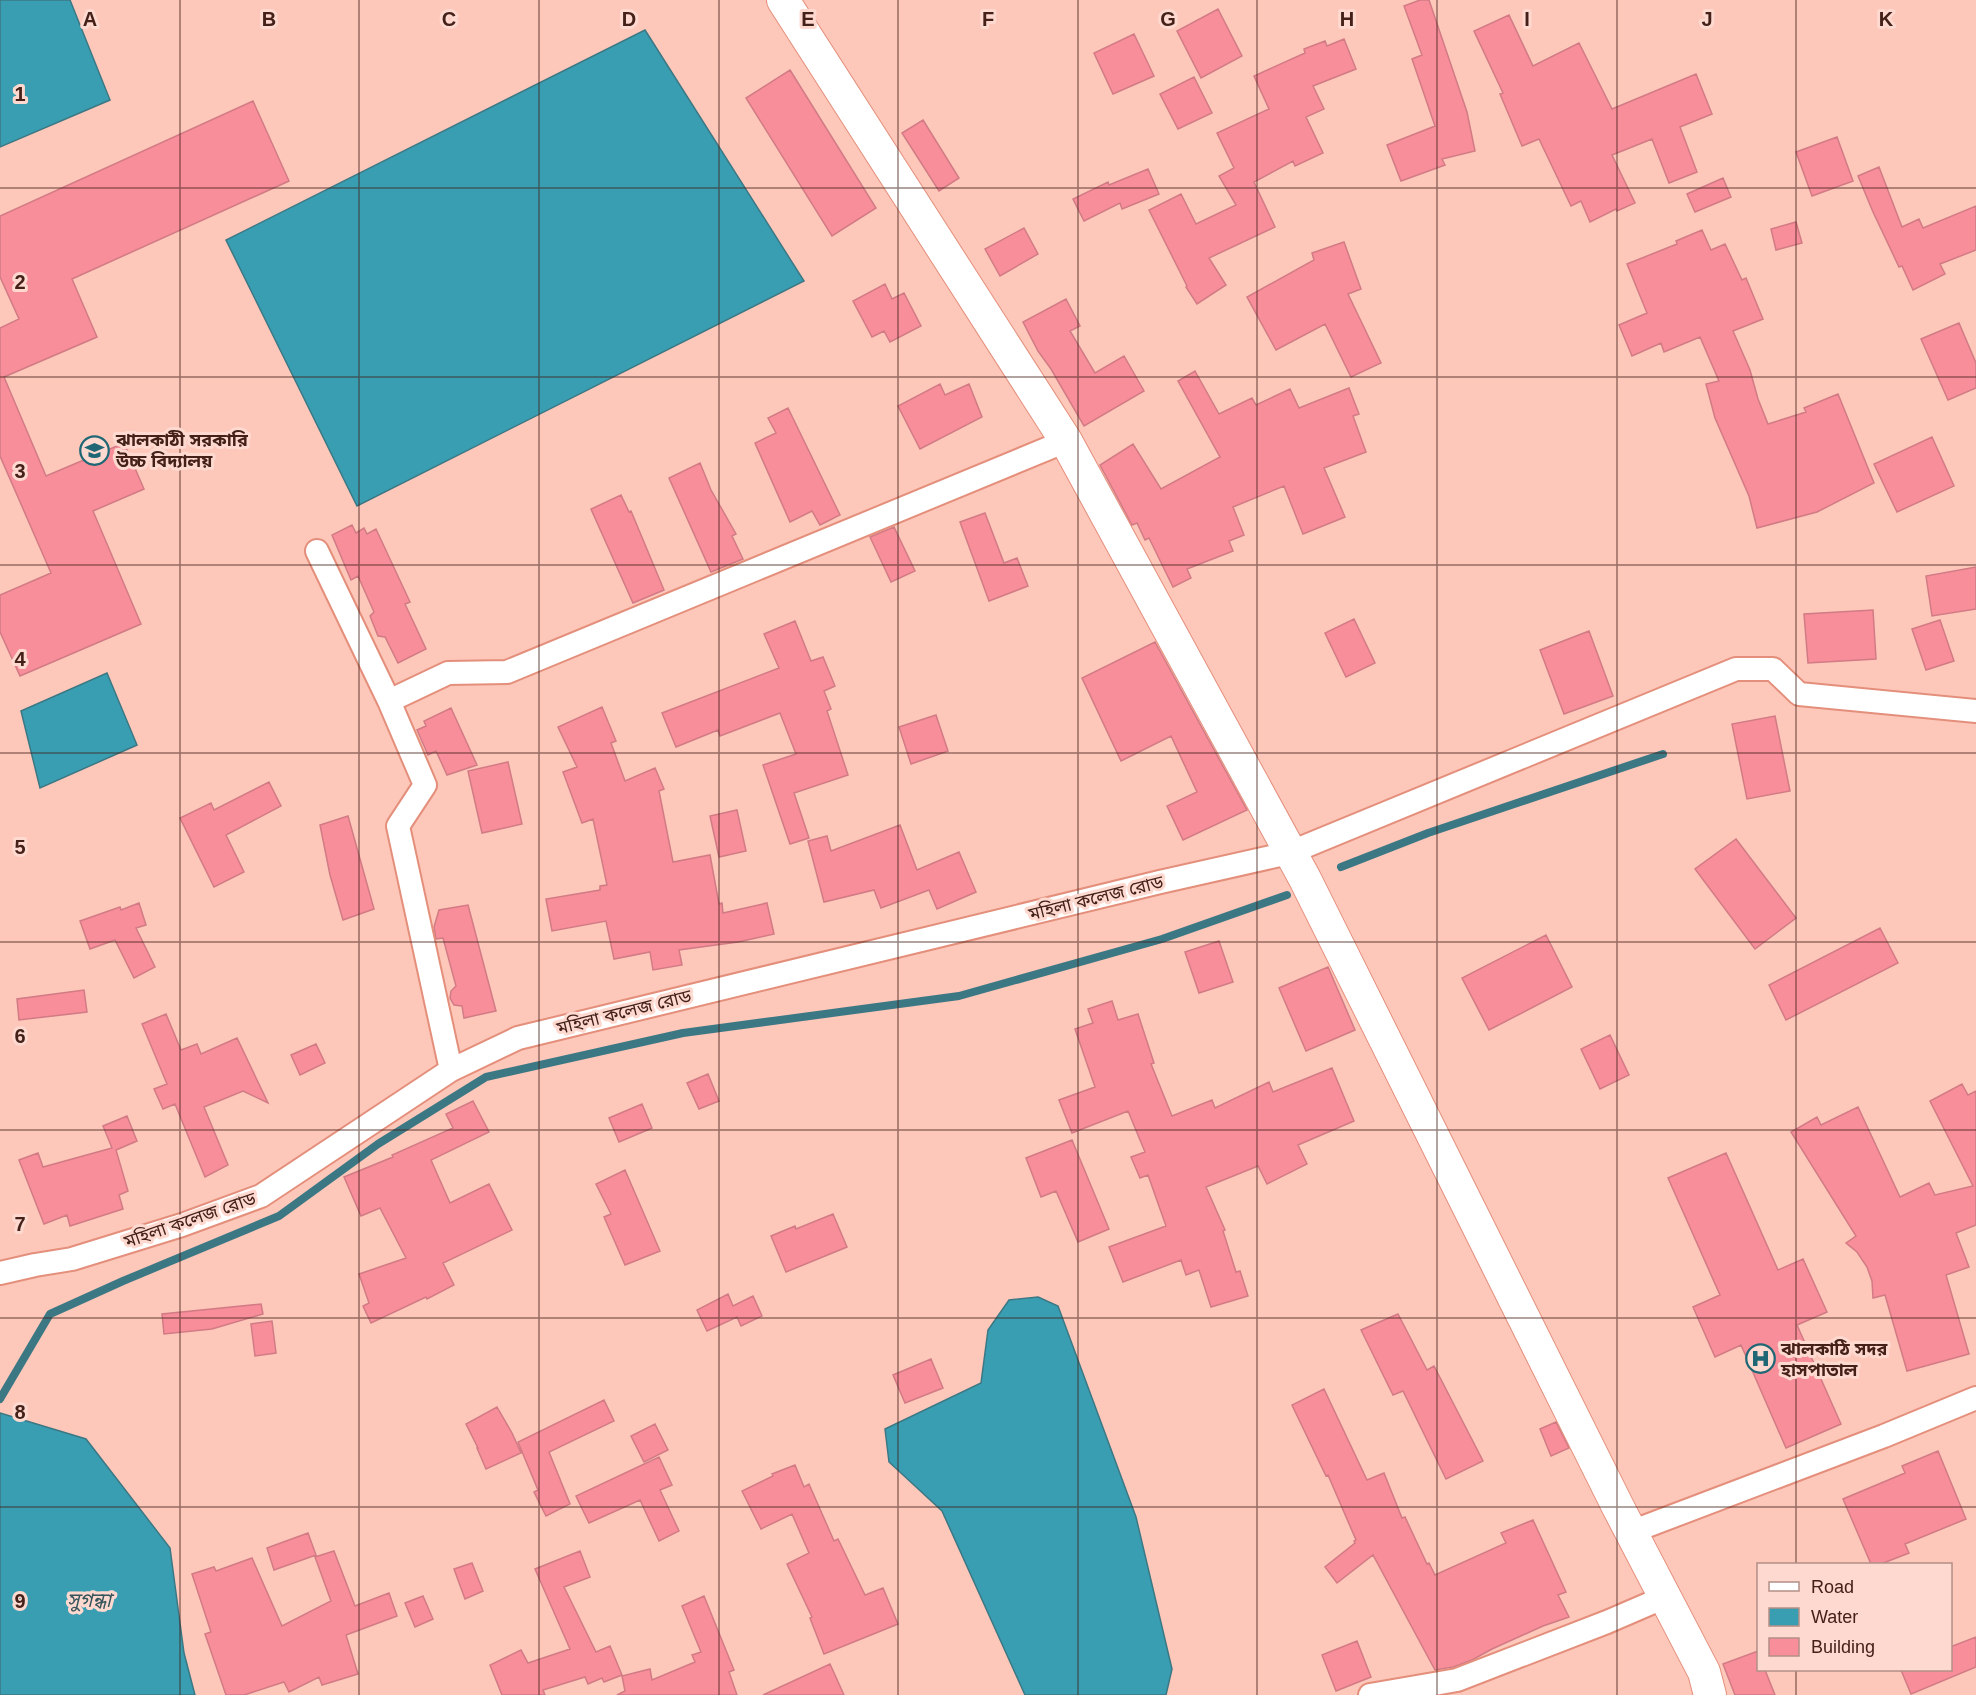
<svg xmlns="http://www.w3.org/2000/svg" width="1976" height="1695" viewBox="0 0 1976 1695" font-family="Helvetica,'Noto Sans Bengali',sans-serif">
  <rect width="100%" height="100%" fill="#fdc7ba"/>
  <path fill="#399eb2" stroke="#3c7884" stroke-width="1.5" d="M0,0H70L110,100L0,147Z
    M645,30L804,281L357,506L226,240Z
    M107,673L137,745L40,788L21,711Z
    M1038,1297L1058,1306L1136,1517L1172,1669L1166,1695H1025L942,1511L889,1462L885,1429L981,1383L988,1330L1009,1300Z
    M0,1413L86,1439L170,1548L184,1653L195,1695H0Z"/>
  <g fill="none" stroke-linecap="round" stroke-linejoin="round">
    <path stroke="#3c7884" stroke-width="8" d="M1341,867L1428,833L1663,754
      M0,1399L50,1314L123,1281L279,1216L378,1144L486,1077L683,1033L959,996L1162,939L1287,895"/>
  </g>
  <path fill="#f78e99" stroke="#d27b85" stroke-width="1.5" d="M1420,0H1429L1467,112L1475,151L1442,159L1445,165L1401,181L1387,145L1435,126L1412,59L1422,55L1404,6Z
    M1218,9L1242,56L1201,78L1177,31Z
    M1509,15L1533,66L1579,43L1612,109L1696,74L1712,114L1680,127L1697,172L1669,183L1652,139L1612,155L1635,203L1617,211L1616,209L1590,222L1581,201L1571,206L1539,139L1522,146L1500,94L1503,93L1474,31Z
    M1134,34L1154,76L1113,94L1094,53Z
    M1344,39L1356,69L1313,86L1324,109L1306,117L1323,153L1295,166L1293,161L1254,182L1275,227L1209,258L1226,285L1197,304L1186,287L1187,286L1149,210L1181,194L1196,224L1236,205L1219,176L1234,168L1217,133L1269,109L1254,76L1305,53L1304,49L1325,41L1327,46Z
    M790,70L876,208L832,236L746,98Z
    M1194,77L1212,113L1178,129L1160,94Z
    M253,101L289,181L72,279L97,337L4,377L46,476L124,443L144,489L93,511L141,624L20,676L0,632V595L51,573L0,456V328L19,319L0,277V216Z
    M923,120L959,178L939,191L902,133Z
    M1837,137L1853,181L1812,196L1796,152Z
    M1879,167L1902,227L1919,219L1923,228L1976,206V250L1940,264L1945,274L1913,290L1902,266L1899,267L1873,212L1858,176Z
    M1148,169L1159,194L1122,209L1120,203L1084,221L1073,199L1108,182L1109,185Z
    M1723,178L1731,197L1695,212L1687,194Z
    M1796,222L1802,243L1776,250L1771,229Z
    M1024,228L1038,254L1000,276L985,249Z
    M1702,230L1711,250L1725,244L1742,280L1746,278L1763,319L1733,331L1750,370L1758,399L1768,424L1806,412L1804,408L1838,394L1874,483L1817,512L1757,528L1749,496L1715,418L1706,384L1719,381L1700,337L1664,352L1661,343L1632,356L1619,325L1647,313L1627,264L1677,244L1676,241Z
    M1344,242L1361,289L1348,294L1381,363L1351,377L1325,324L1276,350L1247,297L1314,260L1312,253Z
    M885,284L892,299L904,293L921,326L890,342L884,331L872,337L853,301Z
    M1066,299L1080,326L1070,331L1095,373L1124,356L1144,391L1084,426L1051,369L1038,351L1023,322Z
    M1959,323L1976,363V388L1948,400L1921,339Z
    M1195,371L1219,414L1252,398L1256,405L1290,389L1299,408L1349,388L1359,414L1353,416L1366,452L1324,468L1345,517L1303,534L1284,486L1233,507L1244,535L1229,541L1233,551L1187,569L1191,578L1173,587L1149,538L1145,540L1137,523L1132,525L1100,465L1133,444L1161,489L1220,457L1178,381Z
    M940,384L945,395L969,384L982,417L920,449L898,406Z
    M788,408L840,515L820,525L812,511L790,522L755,443L776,433L768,418Z
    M1932,437L1954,486L1897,512L1874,464Z
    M700,463L711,490L736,534L732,536L743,559L711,572L669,478Z
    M621,495L629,512L631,511L664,590L633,603L591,509Z
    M985,513L1004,563L1017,558L1028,586L989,601L960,522Z
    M352,525L356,533L364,528L367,534L376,529L410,602L405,604L426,649L398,663L385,637L378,636L370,616L374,612L358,576L351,580L332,535Z
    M894,527L915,571L891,582L870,537Z
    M1976,567V609L1932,616L1926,576Z
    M1873,610L1876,659L1808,663L1804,614Z
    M1354,619L1375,663L1346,677L1325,633Z
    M1940,620L1954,661L1926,670L1912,629Z
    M795,621L811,661L823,657L835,686L824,691L831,709L827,711L848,775L794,793L809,838L790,844L763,765L796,754L780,713L720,736L718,730L676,747L662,713L779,668L764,634Z
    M1589,631L1613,696L1564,714L1540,650Z
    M1155,642L1247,810L1183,840L1167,806L1197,792L1171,736L1121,761L1082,678Z
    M602,707L616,741L611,743L625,781L655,768L664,789L659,791L673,862L710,855L719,904L722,903L723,913L767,903L774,934L738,942L679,950L682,965L653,970L650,952L614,959L606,921L552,931L546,899L600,890V886L607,885L593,819L582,823L563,772L577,767L558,727Z
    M451,708L477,765L447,775L436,751L428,755L417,730L426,726L424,721Z
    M936,715L948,751L911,764L899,727Z
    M1775,716L1790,791L1747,799L1732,724Z
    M508,762L522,824L482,833L468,771Z
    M269,782L281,806L226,835L244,872L214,887L180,818L211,803L214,810Z
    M737,810L746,851L719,857L710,816Z
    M348,816L374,909L343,920L330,875L320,825Z
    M900,825L917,870L959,852L976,892L937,909L929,890L881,908L874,890L824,902L808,841L827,836L831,851Z
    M1736,839L1796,918L1755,949L1695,869Z
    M139,903L146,925L136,928L155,967L134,978L115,940L90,949L80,921L120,907L121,910Z
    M468,905L496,1011L464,1018L462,1006L454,1005L450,998L451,991L456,986L443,938L436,939L434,927L439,910Z
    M1880,928L1898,963L1786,1020L1769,985Z
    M1546,935L1572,987L1489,1030L1462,978Z
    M1219,941L1233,982L1199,993L1185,952Z
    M1328,967L1355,1030L1306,1051L1279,988Z
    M84,990L87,1012L19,1020L17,999Z
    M1112,1001L1118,1020L1138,1014L1154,1063L1151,1064L1172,1116L1212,1100L1215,1108L1269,1082L1273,1092L1332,1068L1354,1121L1298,1145L1307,1164L1267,1184L1258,1166L1206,1187L1225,1230L1223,1231L1236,1272L1240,1271L1248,1296L1211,1307L1199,1270L1186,1275L1181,1260L1123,1282L1109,1247L1166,1226L1148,1175L1140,1178L1131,1157L1145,1152L1128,1111L1072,1133L1059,1100L1095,1087L1075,1029L1093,1023L1088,1009Z
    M166,1014L181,1050L197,1044L201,1054L237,1038L268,1103L243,1091L204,1107L228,1165L205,1177L175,1104L163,1109L154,1089L167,1084L142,1024Z
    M1610,1035L1629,1075L1600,1089L1581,1049Z
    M316,1044L325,1063L300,1075L291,1055Z
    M708,1074L719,1101L699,1109L687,1083Z
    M1962,1084L1968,1095L1976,1091V1225L1956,1233L1969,1267L1946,1275L1969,1354L1907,1371L1885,1295L1873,1298L1872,1281L1867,1267L1857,1252L1846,1243L1856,1236L1791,1132L1817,1117L1821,1125L1858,1107L1900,1197L1929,1183L1935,1195L1973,1186L1930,1101Z
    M473,1101L489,1132L431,1160L450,1203L489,1184L512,1230L443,1263L454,1285L427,1299L426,1297L371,1323L363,1306L369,1303L359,1274L406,1258L380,1208L361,1216L344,1177L393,1157L392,1155L453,1128L446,1114Z
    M642,1104L652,1128L619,1142L609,1118Z
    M127,1116L137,1141L116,1150L128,1191L119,1195L123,1209L70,1226L67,1215L44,1224L19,1160L38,1153L43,1167L112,1148L103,1126Z
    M1072,1140L1109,1229L1078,1242L1056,1191L1041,1197L1026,1158Z
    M1726,1153L1778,1270L1803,1259L1827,1312L1797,1325L1841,1424L1786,1448L1741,1345L1715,1357L1693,1307L1720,1295L1668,1178Z
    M625,1170L660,1251L625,1265L604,1217L611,1214L596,1184Z
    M833,1214L847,1247L786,1272L771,1236L795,1226L796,1229Z
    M728,1294L733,1306L753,1296L762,1316L741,1326L737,1317L707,1331L697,1310Z
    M261,1304L263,1314L212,1329L164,1334L162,1314Z
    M1398,1314L1427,1370L1434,1366L1483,1461L1446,1479L1403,1391L1393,1395L1361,1330Z
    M272,1321L276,1353L255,1356L251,1324Z
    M931,1359L943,1388L905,1403L893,1375Z
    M1324,1389L1367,1480L1384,1473L1402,1518L1405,1517L1427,1564L1429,1563L1435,1575L1506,1543L1501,1533L1533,1520L1566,1592L1558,1595L1569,1617L1543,1626L1492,1649L1472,1660L1453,1667L1435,1670L1373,1555L1337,1583L1325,1567L1355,1543L1354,1541L1356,1540L1328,1475L1326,1476L1292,1405Z
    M604,1400L614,1421L549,1452L570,1504L546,1516L534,1492L538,1490L518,1442Z
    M497,1407L512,1433L521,1453L486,1469L477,1448H478L466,1424Z
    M1556,1422L1569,1448L1551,1456L1540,1429Z
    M655,1424L668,1450L644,1462L631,1436Z
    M1938,1451L1966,1519L1905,1544L1909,1553L1881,1564H1871L1843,1499L1905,1473L1902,1466Z
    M659,1457L672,1485L660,1490L679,1531L659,1541L640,1500L589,1523L576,1496Z
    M795,1465L804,1487L809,1484L834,1541L838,1539L865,1595L883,1588L898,1624L824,1654L810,1618L812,1617L787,1564L809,1553L792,1514L761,1529L742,1491L773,1476L772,1474Z
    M308,1533L316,1555L274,1570L267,1548Z
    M334,1551L355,1606L389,1593L397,1616L346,1635L358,1674L322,1685L319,1677L289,1692L284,1682L244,1695H226L205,1634L211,1632L192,1574L214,1567L216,1571L252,1558L282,1626L331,1601L315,1557Z
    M580,1551L590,1577L564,1587L596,1652L610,1646L622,1675L604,1682L602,1678L588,1684L585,1677L543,1690L545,1695H502L490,1665L521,1650L528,1663L570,1649L535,1569Z
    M472,1563L483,1591L465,1599L454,1569Z
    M423,1596L433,1619L415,1627L405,1603Z
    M704,1596L734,1670L729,1672L737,1695H617L625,1691L622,1676L650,1669L652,1680L695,1662L692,1655L701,1652L682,1606Z
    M1976,1637V1667L1911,1694L1901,1670H1950V1647Z
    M1357,1641L1371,1677L1336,1691L1322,1655Z
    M1758,1651V1670H1765L1775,1695H1735L1723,1664Z
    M830,1664L844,1695H763Z"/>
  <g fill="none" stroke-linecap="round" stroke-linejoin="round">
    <defs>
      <path id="street" d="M317,551L389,701L448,673L507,672L1066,441
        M389,701L425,785L398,826L451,1070
        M0,1273L35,1265L72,1259L182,1225L261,1196L451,1070L518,1038L1160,882L1289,853L1736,669H1773L1799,694L1976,711
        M1631,1532L1884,1436L1976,1398
        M1370,1695L1457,1680L1607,1622L1665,1597"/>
      <path id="secondary" d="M783,0L1066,441L1305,879L1618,1507L1704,1672L1710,1695"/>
    </defs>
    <use href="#street" stroke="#e48f7b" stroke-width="26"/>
    <use href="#secondary" stroke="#e48f7b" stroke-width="34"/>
    <use href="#street" stroke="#fff" stroke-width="22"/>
    <use href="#secondary" stroke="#fff" stroke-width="32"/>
  </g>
  <path fill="none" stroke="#432119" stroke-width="1.5" stroke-opacity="0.55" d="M180,0V1695M359,0V1695M539,0V1695M719,0V1695M898,0V1695M1078,0V1695M1257,0V1695M1437,0V1695M1617,0V1695M1796,0V1564M0,188H1976M0,377H1976M0,565H1976M0,753H1976M0,942H1976M0,1130H1976M0,1318H1976M0,1507H1976M1796,1670V1695"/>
  <defs>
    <symbol id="school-ring" viewBox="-11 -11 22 22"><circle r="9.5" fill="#fed9d0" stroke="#1f6775" stroke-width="1.5"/><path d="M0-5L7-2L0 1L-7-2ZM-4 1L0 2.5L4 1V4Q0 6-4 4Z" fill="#1f6775"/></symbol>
    <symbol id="hospital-ring" viewBox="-11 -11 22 22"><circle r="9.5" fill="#fed9d0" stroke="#1f6775" stroke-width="1.5"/><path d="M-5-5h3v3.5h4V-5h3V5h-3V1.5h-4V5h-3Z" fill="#1f6775"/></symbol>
  </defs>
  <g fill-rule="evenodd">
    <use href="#school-ring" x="78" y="434" width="33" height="33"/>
    <use href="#hospital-ring" x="1744" y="1342" width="33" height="33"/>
  </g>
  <g text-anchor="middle" stroke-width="6" stroke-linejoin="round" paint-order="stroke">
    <g font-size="18" font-weight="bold" fill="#432119" stroke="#fed9d0" text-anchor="start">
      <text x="116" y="446">ঝালকাঠী সরকারি<tspan x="116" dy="21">উচ্চ বিদ্যালয়</tspan></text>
      <text x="1781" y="1355">ঝালকাঠি সদর<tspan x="1781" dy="21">হাসপাতাল</tspan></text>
    </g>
    <g font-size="18" fill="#432119" stroke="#fed9d0">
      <text transform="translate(1096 898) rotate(-14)" y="6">মহিলা কলেজ রোড</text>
      <text transform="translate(624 1012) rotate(-14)" y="6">মহিলা কলেজ রোড</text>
      <text transform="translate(190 1220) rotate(-19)" y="6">মহিলা কলেজ রোড</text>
    </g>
    <g font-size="20" font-style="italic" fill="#36545b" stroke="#fed9d0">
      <text x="89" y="1607">সুগন্ধা</text>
    </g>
  </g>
  <g font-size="20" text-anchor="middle" font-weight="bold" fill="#432119" stroke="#fed9d0" stroke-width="6" stroke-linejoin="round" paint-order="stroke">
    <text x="90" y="26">A</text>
    <text x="269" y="26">B</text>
    <text x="449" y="26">C</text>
    <text x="629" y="26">D</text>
    <text x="808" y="26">E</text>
    <text x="988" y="26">F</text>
    <text x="1168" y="26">G</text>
    <text x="1347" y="26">H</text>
    <text x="1527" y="26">I</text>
    <text x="1707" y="26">J</text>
    <text x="1886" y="26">K</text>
    <text x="20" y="101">1</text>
    <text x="20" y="289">2</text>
    <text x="20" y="478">3</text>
    <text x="20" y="666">4</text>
    <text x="20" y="854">5</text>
    <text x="20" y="1043">6</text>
    <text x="20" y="1231">7</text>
    <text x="20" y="1419">8</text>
    <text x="20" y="1608">9</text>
  </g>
  <rect x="1757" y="1563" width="195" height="108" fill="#fed9d0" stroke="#b38f87" stroke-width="1.5"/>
  <rect x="1769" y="1582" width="30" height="9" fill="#ffffff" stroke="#b38f87" stroke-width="1.5"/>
  <text x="1811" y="1593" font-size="18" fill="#432119">Road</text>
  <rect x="1769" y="1608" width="30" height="18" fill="#399eb2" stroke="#b38f87" stroke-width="1.5"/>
  <text x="1811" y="1623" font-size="18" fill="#432119">Water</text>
  <rect x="1769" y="1638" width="30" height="18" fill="#f78e99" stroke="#b38f87" stroke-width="1.5"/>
  <text x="1811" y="1653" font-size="18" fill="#432119">Building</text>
</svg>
